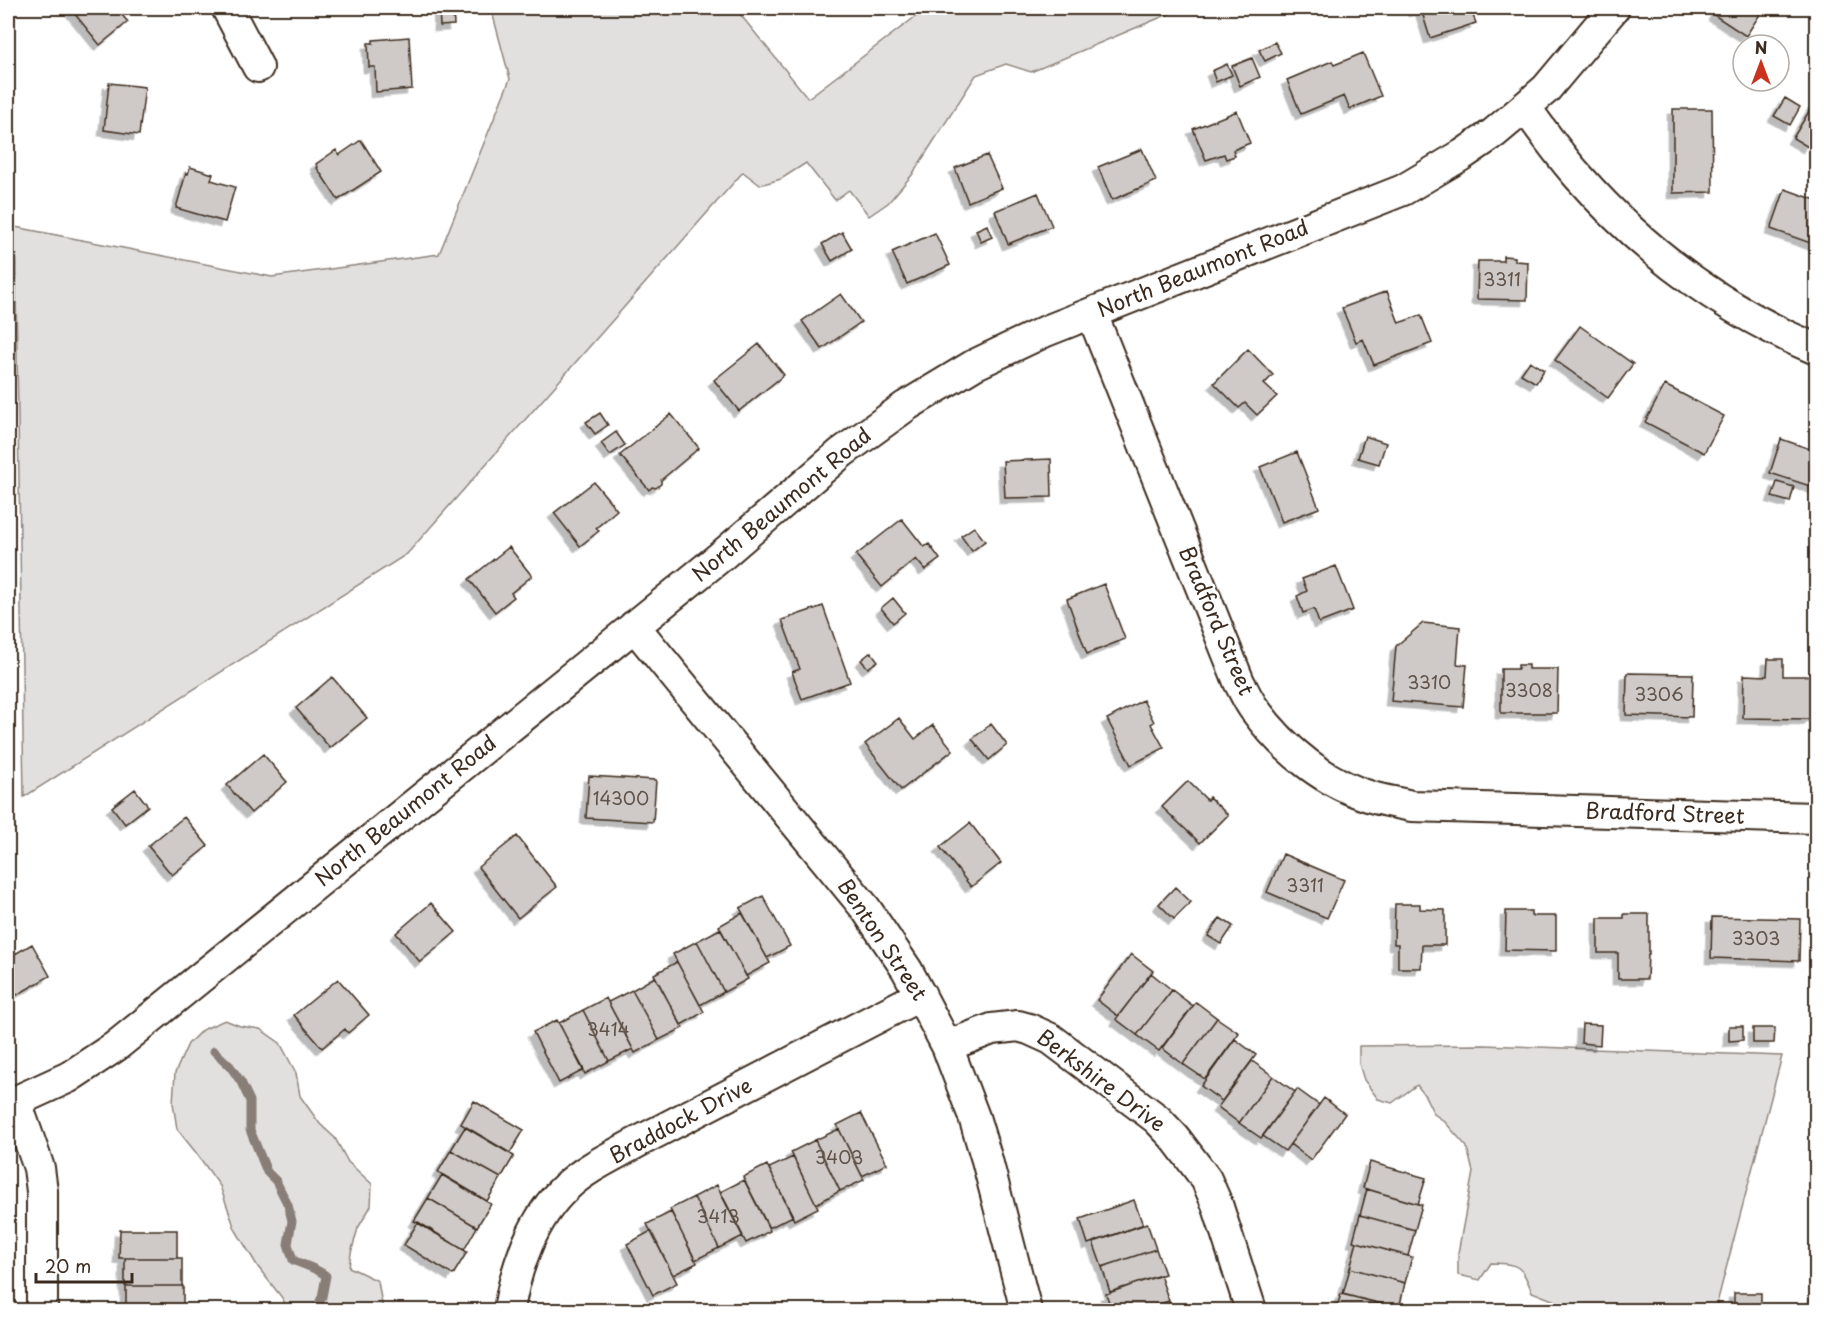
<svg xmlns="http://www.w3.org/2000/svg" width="1824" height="1318" viewBox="0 0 1824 1318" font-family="'Playpen Sans',sans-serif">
  <defs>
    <filter id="shadow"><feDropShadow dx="-5.5" dy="5.5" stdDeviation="0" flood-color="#0004"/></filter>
  </defs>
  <rect width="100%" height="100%" fill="#fff"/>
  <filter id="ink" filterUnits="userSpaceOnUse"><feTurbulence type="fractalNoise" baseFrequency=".0167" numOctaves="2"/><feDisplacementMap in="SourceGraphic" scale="12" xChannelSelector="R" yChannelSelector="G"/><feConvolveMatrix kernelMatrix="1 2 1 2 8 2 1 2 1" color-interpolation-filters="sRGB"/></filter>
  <g filter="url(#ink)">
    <path fill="#e2e0de" stroke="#8e857e" stroke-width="1.5" d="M491,8H735L808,98L927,8H1183L1031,72L1006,64L976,75L912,175L888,203L869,216L849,190L835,200L806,163L781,179L760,185L743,172L407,554L24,797L15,227L272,277L439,254L510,79Z
      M225,1020L240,1026L260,1029L280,1043L296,1073L300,1096L320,1124L335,1138L348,1162L372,1184L371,1206L358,1228L351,1253L349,1267L378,1281L383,1310H287L283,1299L258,1267L235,1229L220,1186L197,1154L177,1129L173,1103L175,1073L188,1044L202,1030Z
      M1483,1045L1782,1056L1717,1303V1310H1570L1555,1301L1532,1292C1521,1265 1520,1264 1491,1263L1480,1280L1458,1275V1253L1473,1172L1467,1147L1444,1121L1434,1114L1425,1096L1417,1085L1392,1103L1378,1099L1364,1080L1359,1064V1046Z"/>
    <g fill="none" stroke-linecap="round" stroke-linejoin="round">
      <path stroke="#887e77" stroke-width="9" d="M214,1051L230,1066L241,1082L250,1101V1130L267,1172L276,1181L288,1205L292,1221L288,1244L293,1260C303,1265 319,1269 326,1276L322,1297L316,1310"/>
    </g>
    <path fill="#cfcac7" stroke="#3b2a1e" stroke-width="1.5" filter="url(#shadow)" d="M70,8H116L128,22L100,45Z
      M439,8H453L454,25L440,26Z
      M1413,8H1470L1476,23L1430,38L1421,9L1414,11Z
      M1718,8H1764L1746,36L1714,15Z
      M409,37L412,89L376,92L375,67H369L368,43H373V40Z
      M1275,42L1281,53L1265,61L1259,50Z
      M1363,53L1381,96L1350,109L1344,96L1301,114L1287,80L1332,61L1334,65Z
      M1252,58L1260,77L1240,86L1232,66Z
      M1227,64L1232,75L1216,82L1212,71Z
      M109,83L145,87L139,135L104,130Z
      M1785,98L1800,107L1790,125L1774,116Z
      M1814,103L1816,105V133L1808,147L1793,138Z
      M1673,109H1712L1713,192L1673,193Z
      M1237,111L1250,143L1233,150L1235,156L1226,159L1224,154L1206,160L1193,129Z
      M361,140L381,172L338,200L317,168L318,167L316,164L336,150L339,155Z
      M1142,149L1156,181L1112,200L1098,167Z
      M987,155L1002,188L968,202L955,168Z
      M190,167L213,174L211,180L235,187L225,222L176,208L186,173L188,174Z
      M1785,189L1816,200V245L1771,229Z
      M1038,193L1052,226L1008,244L995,211Z
      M987,225L992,237L981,242L976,230Z
      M842,232L852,249L832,261L822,244Z
      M935,233L950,265L907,284L892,252Z
      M1503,256L1515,257V261L1528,262L1527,300L1477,299L1478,261H1503Z
      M1387,291L1399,323L1421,315L1432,343L1374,365L1363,339L1356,342L1342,308Z
      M841,294L861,322L822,349L802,321Z
      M1580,326L1633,364L1608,398L1555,360Z
      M759,344L784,375L739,411L714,380Z
      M1248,349L1273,375L1264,384L1277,396L1257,415L1245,403L1239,408L1214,383Z
      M1530,361L1544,370L1536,383L1521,374Z
      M1665,385L1724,416L1704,453L1645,422Z
      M600,413L608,425L595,434L586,422Z
      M671,414L699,448L661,480V484L656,488L652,487L649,490L620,455Z
      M616,432L625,445L610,455L601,443Z
      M1365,436L1386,443L1379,464L1358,458Z
      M1781,439L1816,451V488L1770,473Z
      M1297,452L1319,508L1282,522L1260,467Z
      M1051,459L1052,497L1005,498L1003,461Z
      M594,482L617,510L596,528L599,531L580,546L554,513Z
      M1777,482L1794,487L1790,502L1772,497Z
      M902,519L924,547L929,544L940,559L925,570L916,559L882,587L856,555Z
      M974,527L985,541L972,551L961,536Z
      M509,547L532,576L511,593L514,597L495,612L469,579Z
      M1336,566L1353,610L1319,623L1314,609L1303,613L1297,596L1307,591L1302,579Z
      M1104,584L1125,639L1087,654L1067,599Z
      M893,598L905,613L893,623L881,608Z
      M823,606L850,682L802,699L792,672L800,669L782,620Z
      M1423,623L1460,627L1457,664L1467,665L1463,707L1391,701L1396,646Z
      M871,652L878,661L868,668L861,660Z
      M1768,659H1783V676H1810V687H1816V716H1810L1809,719L1743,718L1744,675L1767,676Z
      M1518,665H1528V669H1558L1557,713H1501V669H1518Z
      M1627,673L1693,674L1692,717L1626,715Z
      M332,677L367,718L330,748L296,708Z
      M1143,700L1154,722L1151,724L1164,748L1131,765L1107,719Z
      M899,718L915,739L933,725L953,750L901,790L865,744Z
      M991,724L1007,745L989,760L972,739Z
      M263,754L287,782L251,813L227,785Z
      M589,776L656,780L653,822L586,818Z
      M1188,781L1207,800L1209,797L1228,815L1200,843L1162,807Z
      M135,789L148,806L125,824L112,807Z
      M184,817L208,846L172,875L148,846Z
      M970,823L1001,863L971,887L940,847Z
      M517,836L557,887L518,918L478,867Z
      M1283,854L1344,880L1327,918L1267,892Z
      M1175,887L1191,902L1174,919L1159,904Z
      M763,896L790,946L767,958L740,908Z
      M431,903L456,932L420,962L396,933Z
      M1395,904H1420V909L1445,910V945H1422L1421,968H1398V944H1394Z
      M1506,911H1531V916H1556V951L1505,950Z
      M742,913L770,963L746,976L719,926Z
      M1624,914H1649V954H1648L1647,979H1618V953H1598V918H1624Z
      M1712,917L1800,919L1799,961L1711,958Z
      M1220,918L1233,926L1221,944L1208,936Z
      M720,929L748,979L724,992L697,941Z
      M697,941L724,992L700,1005L673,954Z
      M32,944L50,976L8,1000V958Z
      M1131,954L1153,971L1118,1016L1097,1000Z
      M677,962L704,1012L681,1025L654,974Z
      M1151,973L1172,990L1137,1035L1116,1019Z
      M655,977L683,1028L659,1040L632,990Z
      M338,979L369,1015L348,1033L345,1029L322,1048L294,1015Z
      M632,990L659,1040L635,1053L608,1002Z
      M1172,990L1193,1006L1159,1051L1137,1035Z
      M606,998L633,1049L609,1061L583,1010Z
      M1196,1002L1217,1018L1183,1064L1162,1048Z
      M583,1010L609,1061L585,1074L559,1023Z
      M1217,1018L1239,1033L1205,1079L1183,1064Z
      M557,1020L584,1070L559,1083L533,1032Z
      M1582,1024L1601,1025L1600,1045L1581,1043Z
      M1729,1026H1743V1040L1729,1041Z
      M1753,1028H1775L1774,1043H1753Z
      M1235,1039L1256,1055L1222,1101L1201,1086Z
      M1252,1061L1273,1076L1239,1123L1218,1107Z
      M1273,1076L1295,1092L1261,1138L1239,1123Z
      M1297,1089L1319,1105L1285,1151L1263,1136Z
      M1324,1098L1345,1114L1311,1160L1290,1144Z
      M474,1101L524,1130L510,1153L461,1124Z
      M861,1113L887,1164L862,1176L837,1125Z
      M465,1127L514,1156L501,1178L451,1150Z
      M839,1129L864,1180L840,1191L815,1140Z
      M815,1140L840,1191L816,1204L791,1152Z
      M451,1150L501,1178L487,1201L438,1172Z
      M793,1157L818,1208L794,1220L769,1168Z
      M1370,1162L1426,1178L1418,1204L1363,1188Z
      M767,1165L793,1216L769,1228L743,1177Z
      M442,1175L491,1204L477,1227L428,1198Z
      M744,1180L770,1231L746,1243L720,1192Z
      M717,1185L743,1236L719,1248L694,1197Z
      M1367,1189L1422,1205L1415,1230L1360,1215Z
      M694,1197L719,1248L695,1260L670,1209Z
      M428,1198L477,1227L464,1250L414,1221Z
      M1134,1200L1143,1225L1088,1244L1080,1219Z
      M671,1212L697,1263L673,1275L647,1224Z
      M1360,1215L1415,1230L1408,1256L1353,1241Z
      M418,1222L467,1252L453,1275L404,1245Z
      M1147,1223L1156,1249L1102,1267L1093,1242Z
      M120,1230H177V1258H119Z
      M651,1231L677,1283L653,1295L627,1244Z
      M1357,1242L1412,1257L1405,1283L1350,1268Z
      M1156,1249L1165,1274L1110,1292L1102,1267Z
      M125,1258H182V1286H125Z
      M1350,1268L1405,1283L1399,1309L1343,1294Z
      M1160,1275L1169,1301L1140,1310H1112L1106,1294Z
      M126,1286H183V1310H126Z
      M1734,1293H1761V1310H1734Z
      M1341,1294L1396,1307L1395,1310H1336Z
      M1814,1294H1816V1310H1813Z
      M1169,1301L1172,1310H1140Z"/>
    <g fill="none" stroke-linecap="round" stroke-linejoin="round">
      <defs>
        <path id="minor" d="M227,8L258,67
          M1525,107C1542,130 1559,155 1578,176C1645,253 1723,310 1816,349
          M1092,314L1239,682C1244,691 1248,701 1255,710C1284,750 1327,785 1375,798C1387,801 1399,803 1411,806L1816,818
          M634,626L866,909L907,970L947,1046L974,1117L987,1160L1026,1310
          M947,1046L992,1029L1018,1026L1029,1029L1051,1039L1157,1119L1175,1138L1206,1179L1217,1204L1251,1310
          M16,1102L39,1168L42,1191V1310
          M8,1105L69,1077L116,1046L720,557L841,453L906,406L974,365L1046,331L1403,190L1462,155L1494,133L1525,107L1546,89L1614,8
          M509,1310C516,1266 533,1218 566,1187C586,1168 613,1156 636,1143L921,995"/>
      </defs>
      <use href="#minor" stroke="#3b2a1e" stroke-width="34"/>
      <use href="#minor" stroke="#fff" stroke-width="30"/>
    </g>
  </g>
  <g text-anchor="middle" stroke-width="5" stroke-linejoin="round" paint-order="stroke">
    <g font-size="18" fill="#605248">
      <text x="1502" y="286">3311</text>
      <text x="1429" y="689">3310</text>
      <text x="1529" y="697">3308</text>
      <text x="1659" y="701">3306</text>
      <text x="621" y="805">14300</text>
      <text x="1305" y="892">3311</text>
      <text x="1756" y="945">3303</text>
      <text x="608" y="1036">3414</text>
      <text x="839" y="1164">3403</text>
      <text x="718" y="1223">3413</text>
    </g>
    <g font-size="21" fill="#3b2a1e" stroke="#fff">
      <text transform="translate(1203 269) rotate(-22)" y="7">North Beaumont Road</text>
      <text transform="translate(782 505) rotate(-40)" y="7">North Beaumont Road</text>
      <text transform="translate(1216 621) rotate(67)" y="7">Bradford Street</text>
      <text transform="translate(406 811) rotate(-39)" y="7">North Beaumont Road</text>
      <text transform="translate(1665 814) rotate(2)" y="7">Bradford Street</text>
      <text transform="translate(882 940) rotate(56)" y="7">Benton Street</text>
      <text transform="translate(1101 1081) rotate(37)" y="7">Berkshire Drive</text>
      <text transform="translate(681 1121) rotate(-28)" y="7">Braddock Drive</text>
    </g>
  </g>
  <rect width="1824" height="1318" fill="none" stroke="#fff" stroke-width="30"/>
  <rect x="15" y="15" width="1794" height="1288" fill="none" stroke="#3b2a1e" stroke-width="2" filter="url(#ink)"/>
  <g transform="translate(1761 63)"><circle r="28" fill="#ffffff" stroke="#b1aaa5" stroke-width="1.5"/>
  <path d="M0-4.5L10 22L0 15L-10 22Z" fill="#c8321e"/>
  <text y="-9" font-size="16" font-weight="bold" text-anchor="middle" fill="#3b2a1e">N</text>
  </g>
  <path d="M36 1273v9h96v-9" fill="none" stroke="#3b2a1e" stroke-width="3"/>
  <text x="45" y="1273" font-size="18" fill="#3b2a1e" stroke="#ffffff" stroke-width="4.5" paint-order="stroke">20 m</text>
</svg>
